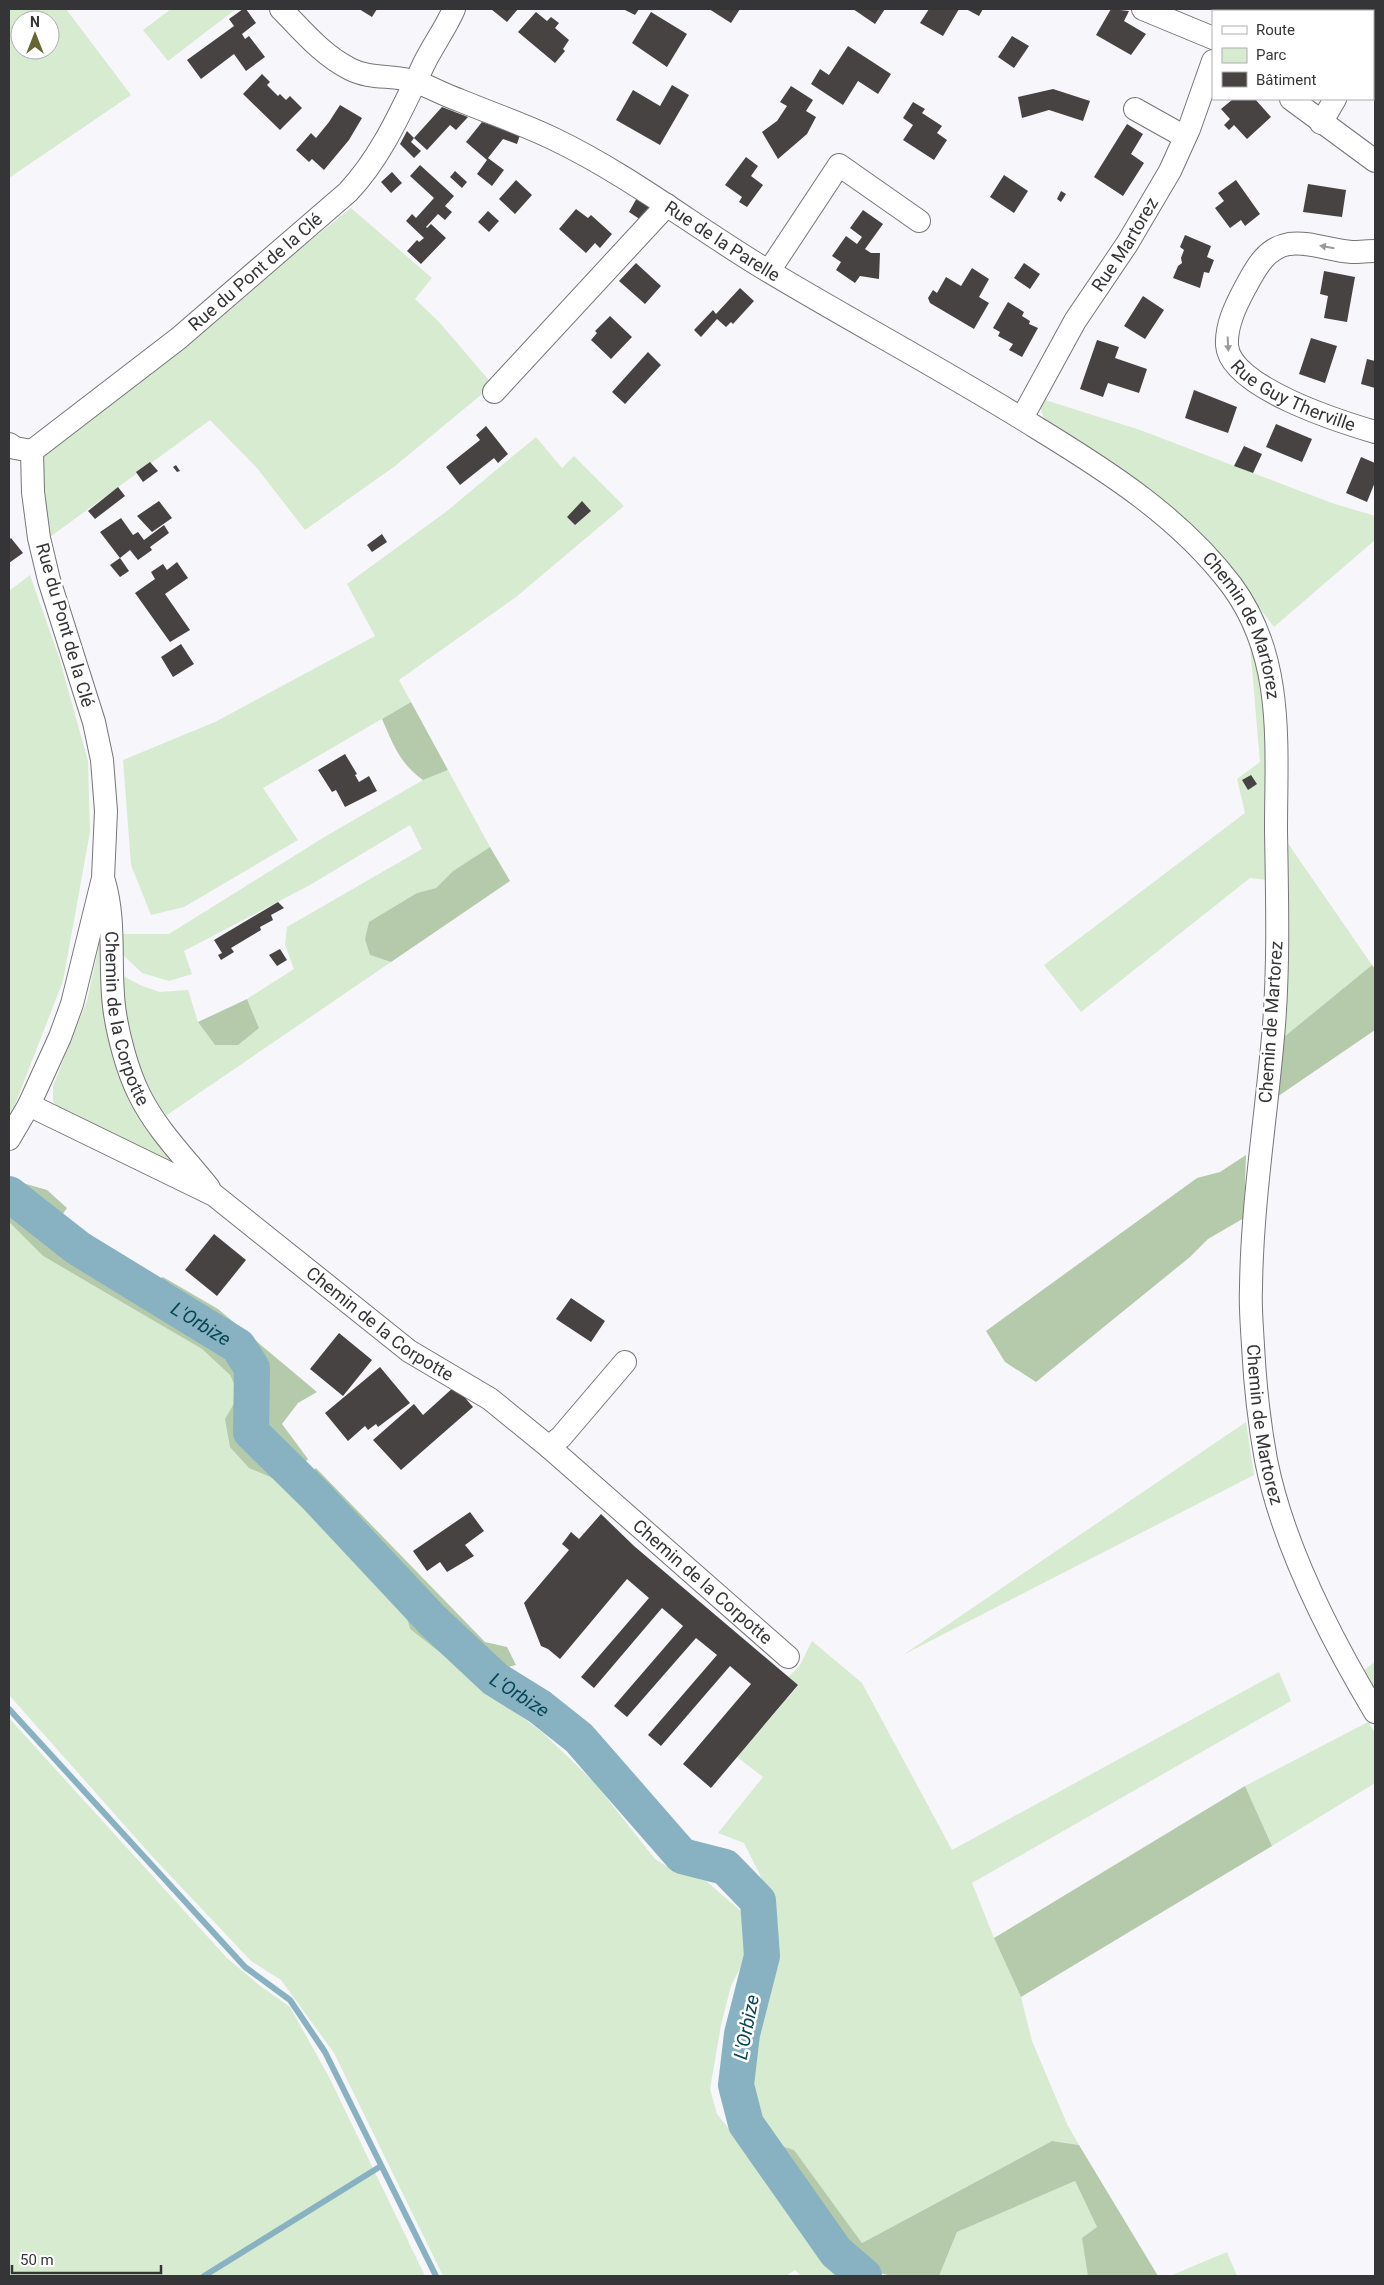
<svg xmlns="http://www.w3.org/2000/svg" width="1384" height="2285" viewBox="0 0 1384 2285" font-family="Roboto,sans-serif">
  <rect width="100%" height="100%" fill="#f7f6fb"/>
  <path fill="#d7ebd0" fill-rule="evenodd" d="M9,9H66L131,95L9,178ZM20,20H50V50H20Z
    M171,9H236L168,61L143,30Z
    M351,208L432,278L415,299L440,323L493,385L395,466L305,530L257,468L210,420L50,537L40,469L42,456Z
    M1042,399L1140,430L1332,503L1375,516V540L1274,627L1206,538L1137,483L1045,420L1041,411Z
    M536,437L562,468L574,456L624,506L516,597L399,680L411,702L263,788L298,840L184,907L151,915L131,865L123,760L215,722L375,636L347,584L447,511Z
    M30,575L59,657L88,761L90,832L63,981L9,1120V591Z
    M1249,633L1269,692L1268,880L1250,878L1081,1012L1044,965L1245,813L1237,779L1260,762Z
    M448,770L490,847L453,871L436,888L417,893L370,955L391,962L164,1117L144,1086L130,1043L119,974L142,986L160,992L188,990L198,1022L215,1045L259,1028L247,999L294,969L285,945L287,927L422,849L410,825L310,885L184,951L192,974L169,981L142,973L123,955L120,934H169L326,836L423,780Z
    M1287,842L1372,965L1279,1041L1285,969Z
    M100,941L111,1029L187,1171L59,1111L53,1101V1086L87,1001Z
    M9,1222L43,1256L202,1349L230,1375L275,1479L288,1481L292,1493L384,1579L404,1608L410,1629L470,1676L482,1688L542,1732L594,1782L655,1859L671,1869L706,1881L742,1912L747,1954L731,1986L721,2025L710,2089L717,2114L825,2249L843,2276H801L795,2270L786,2276H443L334,2053L281,1980L251,1961L150,1854L9,1695Z
    M1246,1422L1254,1475L903,1655Z
    M812,1641L862,1683L952,1850L1279,1672L1291,1701L972,1883L994,1938L1021,1997L1032,2041L1067,2124L1079,2145L1052,2141L862,2243L794,2151L771,2143L752,2102L751,2076L774,1958V1915L760,1875L744,1843L718,1833L763,1777L737,1757L798,1686L788,1677L800,1665Z
    M1375,1662V1685L1371,1689L1360,1673Z
    M9,1718L227,1958L259,1985L290,2007L329,2077L425,2276H9Z
    M1368,1722L1375,1733V1783L1272,1846L1245,1786Z
    M1075,2181L1097,2227L1087,2263L1088,2276H939L957,2232Z
    M1227,2252L1237,2276H1173L1172,2275Z"/>
  <path fill="#b4caab" d="M411,702L448,770L423,780C400,764 393,744 382,719Z
    M490,847L510,881L391,962L370,955L365,939L369,922L417,893L436,888L453,871Z
    M1372,965L1375,969V1030L1274,1099L1279,1041Z
    M247,999L259,1028L238,1045H215L198,1022Z
    M1246,1155L1244,1218L1208,1239L1190,1257L1036,1382L1005,1362L986,1331L1197,1178L1220,1172Z
    M9,1179L47,1190L67,1208L51,1231L136,1289L163,1277L218,1309L317,1392L298,1403L282,1424L308,1459L288,1481L275,1479L249,1468L230,1447L225,1419L239,1395L230,1375L202,1349L43,1256L9,1222Z
    M316,1468L485,1642L507,1647L516,1665L470,1676L410,1629L404,1608L384,1579L292,1493Z
    M1245,1786L1272,1846L1021,1997L994,1938Z
    M1052,2141L1079,2145L1158,2276H1088L1082,2238L1097,2227L1075,2181L957,2232L939,2276C918,2276 890,2280 871,2269C832,2247 796,2181 771,2143L794,2150L862,2243Z"/>
  <g fill="none" stroke-linecap="round" stroke-linejoin="round">
    <path stroke="#88b2c1" stroke-width="6" d="M9,1709L245,1967L290,2000L325,2052L436,2276
      M204,2276L381,2166"/>
    <path stroke="#88b2c1" stroke-width="36" id="s1" d="M9,1194L78,1248L238,1346L252,1368L251,1432L316,1496L432,1620L495,1679L540,1707L579,1738L682,1856L725,1867L758,1901L762,1956L742,2034L736,2085L746,2124L836,2252L864,2276"/>
  </g>
  <path fill="#484343" d="M243,9H246L256,23L242,34L245,39L249,36L265,57L246,71L234,54L201,79L187,60L234,26L229,19Z
    M359,9H377L372,17Z
    M491,9H518L507,22Z
    M623,9H639L635,15Z
    M709,9H740L731,23Z
    M853,9H885L875,24Z
    M929,9H959L943,36L920,23Z
    M966,9H983L979,16Z
    M1111,9L1129,11L1124,21L1146,34L1131,55L1096,35Z
    M1325,9H1349L1347,11H1328Z
    M536,12L547,21L551,17L559,23L555,28L569,40L563,49L565,51L555,63L518,32Z
    M651,12L687,34L667,67L632,43Z
    M1012,36L1029,46L1014,68L998,57Z
    M848,46L891,74L878,94L858,81L843,105L811,84L820,69L829,75Z
    M262,74L270,82L267,85L278,96L280,94L286,100L290,96L302,108L280,130L243,94Z
    M672,85L689,95L660,145L616,120L633,90L660,106Z
    M791,86L813,100L806,111L816,117L807,134L778,159L762,132L777,121L787,106L780,102Z
    M1053,89L1090,101L1083,121L1049,110L1022,118L1018,97Z
    M1233,99H1255L1271,117L1247,139L1234,125L1229,130L1224,125L1230,119L1221,109Z
    M913,102L925,109L922,113L942,126L937,133L947,140L934,160L903,140L913,125L903,118Z
    M340,105L362,118L349,140L324,170L312,159L309,162L296,150L311,133L316,138L329,122Z
    M442,107L468,117L456,130L450,125L427,150L414,138Z
    M482,122L520,135L517,144L503,139L488,158L504,170L492,186L477,174L487,160L466,142Z
    M1127,124L1143,134L1131,154L1144,163L1123,196L1094,177Z
    M407,131L414,138L411,142L421,151L414,158L400,144Z
    M746,157L758,166L751,176L763,185L747,207L739,202L742,197L725,185Z
    M420,165L454,196L445,206L452,212L445,220L438,214L426,227L427,228L431,224L446,238L421,264L407,251L417,240L419,242L424,238L406,221L412,214L416,218L434,198L410,176Z
    M455,171L467,182L462,188L450,177Z
    M392,172L402,183L391,193L381,182Z
    M1004,175L1028,191L1014,213L990,197Z
    M516,180L532,195L515,214L499,199Z
    M1236,180L1260,214L1245,226L1241,220L1230,228L1215,208L1224,201L1218,193Z
    M1308,184L1346,190L1342,217L1303,212Z
    M1061,191L1066,194L1061,202L1057,199Z
    M638,196L657,208L644,222L629,212Z
    M576,209L588,218L591,215L612,234L600,248L595,243L586,253L559,229Z
    M863,210L883,224L865,249L871,253H880L879,279L860,276L855,283L836,270L841,262L832,256L846,236L857,244L862,237L850,228Z
    M488,211L499,221L489,232L478,222Z
    M1185,235L1211,246L1207,257L1214,260L1209,273L1204,272L1200,288L1173,278L1178,266L1182,263L1181,258L1184,250L1180,247Z
    M636,263L661,286L645,304L619,281Z
    M1024,263L1040,274L1030,289L1014,278Z
    M972,268L989,279L979,297L989,303L974,329L930,303L928,298L933,290L937,293L946,277L961,286Z
    M1324,271L1355,277L1347,322L1324,318L1328,296L1320,294Z
    M740,288L754,301L733,324L731,322L726,327L717,319L701,337L694,330L713,310L716,314Z
    M1143,296L1164,310L1145,339L1124,326Z
    M1008,302L1024,312L1022,316L1030,321L1029,324L1038,328L1022,357L1009,350L1013,344L998,336L1000,332L993,328Z
    M610,316L632,337L611,359L591,340L597,333L595,331Z
    M1311,338L1337,346L1325,383L1299,374Z
    M1097,340L1119,347L1115,358L1147,369L1139,393L1108,383L1103,397L1080,389Z
    M648,352L661,365L625,404L612,392Z
    M1367,359L1375,361V388L1361,384Z
    M1194,390L1237,407L1228,433L1185,418Z
    M1276,424L1312,439L1302,462L1266,447Z
    M486,426L508,454L498,463L494,458L460,485L446,467L480,440L476,435Z
    M1244,446L1262,454L1253,473L1234,466Z
    M1361,457L1375,463V482L1367,502L1346,493Z
    M150,462L158,471L143,482L136,472Z
    M176,465L180,471L177,472L173,467Z
    M118,487L125,496L95,519L88,511Z
    M159,501L172,518L152,532L137,516Z
    M582,501L591,511L575,525L567,517Z
    M121,518L133,535L138,532L144,540L164,525L169,533L150,547L152,550L138,560L130,550L120,558L100,532Z
    M382,534L387,542L372,552L367,545Z
    M11,538L23,553L9,563V540Z
    M120,558L129,571L120,577L110,565Z
    M177,562L188,578L165,594L190,630L170,642L135,593L155,579L151,572L163,564L167,570Z
    M181,644L194,664L173,677L161,657Z
    M345,754L357,774L355,775L359,782L369,776L377,791L345,807L336,790L332,792L318,770Z
    M1251,775L1257,784L1248,790L1242,780Z
    M278,902L284,908L271,915L273,920L260,927L261,930L231,948L234,952L221,960L218,955L222,953L214,940Z
    M280,949L287,960L277,966L269,955Z
    M214,1234L246,1260L217,1296L185,1270Z
    M571,1298L605,1321L591,1342L556,1319Z
    M339,1333L372,1360L343,1396L310,1369Z
    M380,1367L410,1403L378,1427L376,1424L368,1430L365,1426L348,1441L325,1413Z
    M455,1386L473,1407L401,1470L373,1440L414,1404L423,1415Z
    M470,1512L484,1531L465,1545L474,1556L447,1572L440,1562L427,1571L413,1551Z
    M601,1514L634,1546L798,1685L711,1788L683,1764L751,1684L730,1666L661,1746L648,1735L717,1655L696,1638L627,1717L614,1706L683,1626L662,1608L594,1688L581,1677L649,1598L627,1579L560,1659L548,1649L541,1646L524,1603L569,1550L562,1544L571,1532L579,1539Z"/>
  <g fill="none" stroke-linecap="round" stroke-linejoin="round">
    <defs>
      <g id="minor">
        <path id="s2" d="M281,9C302,30 322,55 350,69C371,80 394,74 416,82C431,87 444,95 459,100C490,113 523,124 554,139C627,174 691,224 760,266C851,321 946,371 1037,428C1109,472 1181,518 1232,586C1285,658 1276,745 1276,830C1277,895 1279,960 1274,1025C1267,1113 1252,1200 1251,1288C1250,1307 1252,1327 1253,1346C1255,1384 1259,1422 1266,1460C1283,1546 1330,1637 1375,1712"/>
        <path d="M1143,9L1213,38"/>
        <path d="M1233,9L1235,11"/>
        <path d="M1373,43L1375,41"/>
        <path d="M1291,99L1375,161"/>
        <path d="M1135,109L1185,137"/>
        <path d="M1321,123L1335,99"/>
        <path id="s3" d="M1375,251C1368,251 1360,252 1352,252C1331,251 1310,241 1289,244C1265,248 1255,270 1245,288C1236,305 1226,325 1227,345C1229,387 1341,422 1375,432"/>
        <path d="M769,271L839,165L919,221"/>
        <path d="M494,392L667,205"/>
        <path id="s4" d="M1022,418L1075,321L1127,244L1170,171L1189,129L1213,61"/>
        <path d="M9,444L15,448L32,451"/>
        <path id="s5" d="M104,881C116,922 109,964 114,1006C117,1032 127,1070 139,1094C156,1129 185,1158 209,1188"/>
        <path id="s6" d="M29,1105L214,1195L409,1351L490,1399L549,1447L788,1657"/>
        <path id="s7" d="M9,1139L29,1105L60,1037L72,1004L103,878L106,811L102,760L94,722L49,580L39,538L33,492L32,451L179,338L348,192C381,157 400,113 421,70C430,49 445,30 454,9"/>
        <path d="M549,1447L561,1437L625,1362"/>
      </g>
    </defs>
    <use href="#minor" stroke="#767579" stroke-width="24"/>
    <use href="#minor" stroke="#fff" stroke-width="22"/>
  </g>
  <defs><path id="oneway-solid" d="M-6-.8H1V-3.2L6.5 0L1 3.2V.8H-6Z" transform="scale(1.25)"/></defs>
  <g fill="#9a9a9b">
    <use href="#oneway-solid" transform="translate(1327 247) rotate(-170)"/>
    <use href="#oneway-solid" transform="translate(1228 344) rotate(87)"/>
  </g>
  <g text-anchor="middle" stroke-width="5" stroke-linejoin="round" paint-order="stroke">
    <g font-size="18" fill="#353537" stroke="#fff">
      <text dy="6" stroke="none"><textPath href="#s2" startOffset="506">Rue de la Parelle</textPath></text>
      <text dy="6" stroke="none"><textPath href="#s4" startOffset="202">Rue Martorez</textPath></text>
      <text dy="6" stroke="none"><textPath href="#s7" startOffset="1002">Rue du Pont de la Clé</textPath></text>
      <text dy="6" stroke="none"><textPath href="#s3" startOffset="300">Rue Guy Therville</textPath></text>
      <text transform="translate(65 625) rotate(74)" y="6">Rue du Pont de la Clé</text>
      <text dy="6" stroke="none"><textPath href="#s2" startOffset="1165">Chemin de Martorez</textPath></text>
      <text dy="6" stroke="none"><textPath href="#s5" startOffset="140">Chemin de la Corpotte</textPath></text>
      <text transform="translate(1271 1022) rotate(-86)" y="6">Chemin de Martorez</text>
      <text dy="6" stroke="none"><textPath href="#s6" startOffset="416">Chemin de la Corpotte</textPath></text>
      <text dy="6" stroke="none"><textPath href="#s2" startOffset="1974">Chemin de Martorez</textPath></text>
      <text dy="6" stroke="none"><textPath href="#s6" startOffset="830">Chemin de la Corpotte</textPath></text>
    </g>
    <g font-size="19" font-style="italic" fill="#074656" stroke="#fff">
      <text dy="7" stroke="none"><textPath href="#s1" startOffset="232">L'Orbize</textPath></text>
      <text dy="7" stroke="none"><textPath href="#s1" startOffset="742">L'Orbize</textPath></text>
      <text transform="translate(746 2027) rotate(-79)" y="7">L'Orbize</text>
    </g>
  </g>
  <rect width="1384" height="2285" fill="none" stroke="#353537" stroke-width="20"/>
  <rect x="1212" y="10" width="162" height="90" fill="#ffffff" stroke="#aeaeaf"/>
  <rect x="1222" y="26" width="25" height="8" fill="#ffffff" stroke="#aeaeaf"/>
  <text x="1256" y="35" font-size="15" fill="#353537">Route</text>
  <rect x="1222" y="48" width="25" height="15" fill="#d7ebd0" stroke="#aeaeaf"/>
  <text x="1256" y="60" font-size="15" fill="#353537">Parc</text>
  <rect x="1222" y="72" width="25" height="15" fill="#484343" stroke="#aeaeaf"/>
  <text x="1256" y="85" font-size="15" fill="#353537">Bâtiment</text>
  <g transform="translate(35 35)"><circle r="24" fill="#ffffff" stroke="#aeaeaf"/>
  <path d="M0-4L9 19L0 12L-9 19Z" fill="#696532"/>
  <text y="-8" font-size="14" font-weight="bold" text-anchor="middle" fill="#353537">N</text>
  </g>
  <path d="M12 2265v8h149v-8" fill="none" stroke="#353537" stroke-width="2.5"/>
  <text x="20" y="2265" font-size="15" fill="#353537" stroke="#ffffff" stroke-width="4" paint-order="stroke">50 m</text>
</svg>
